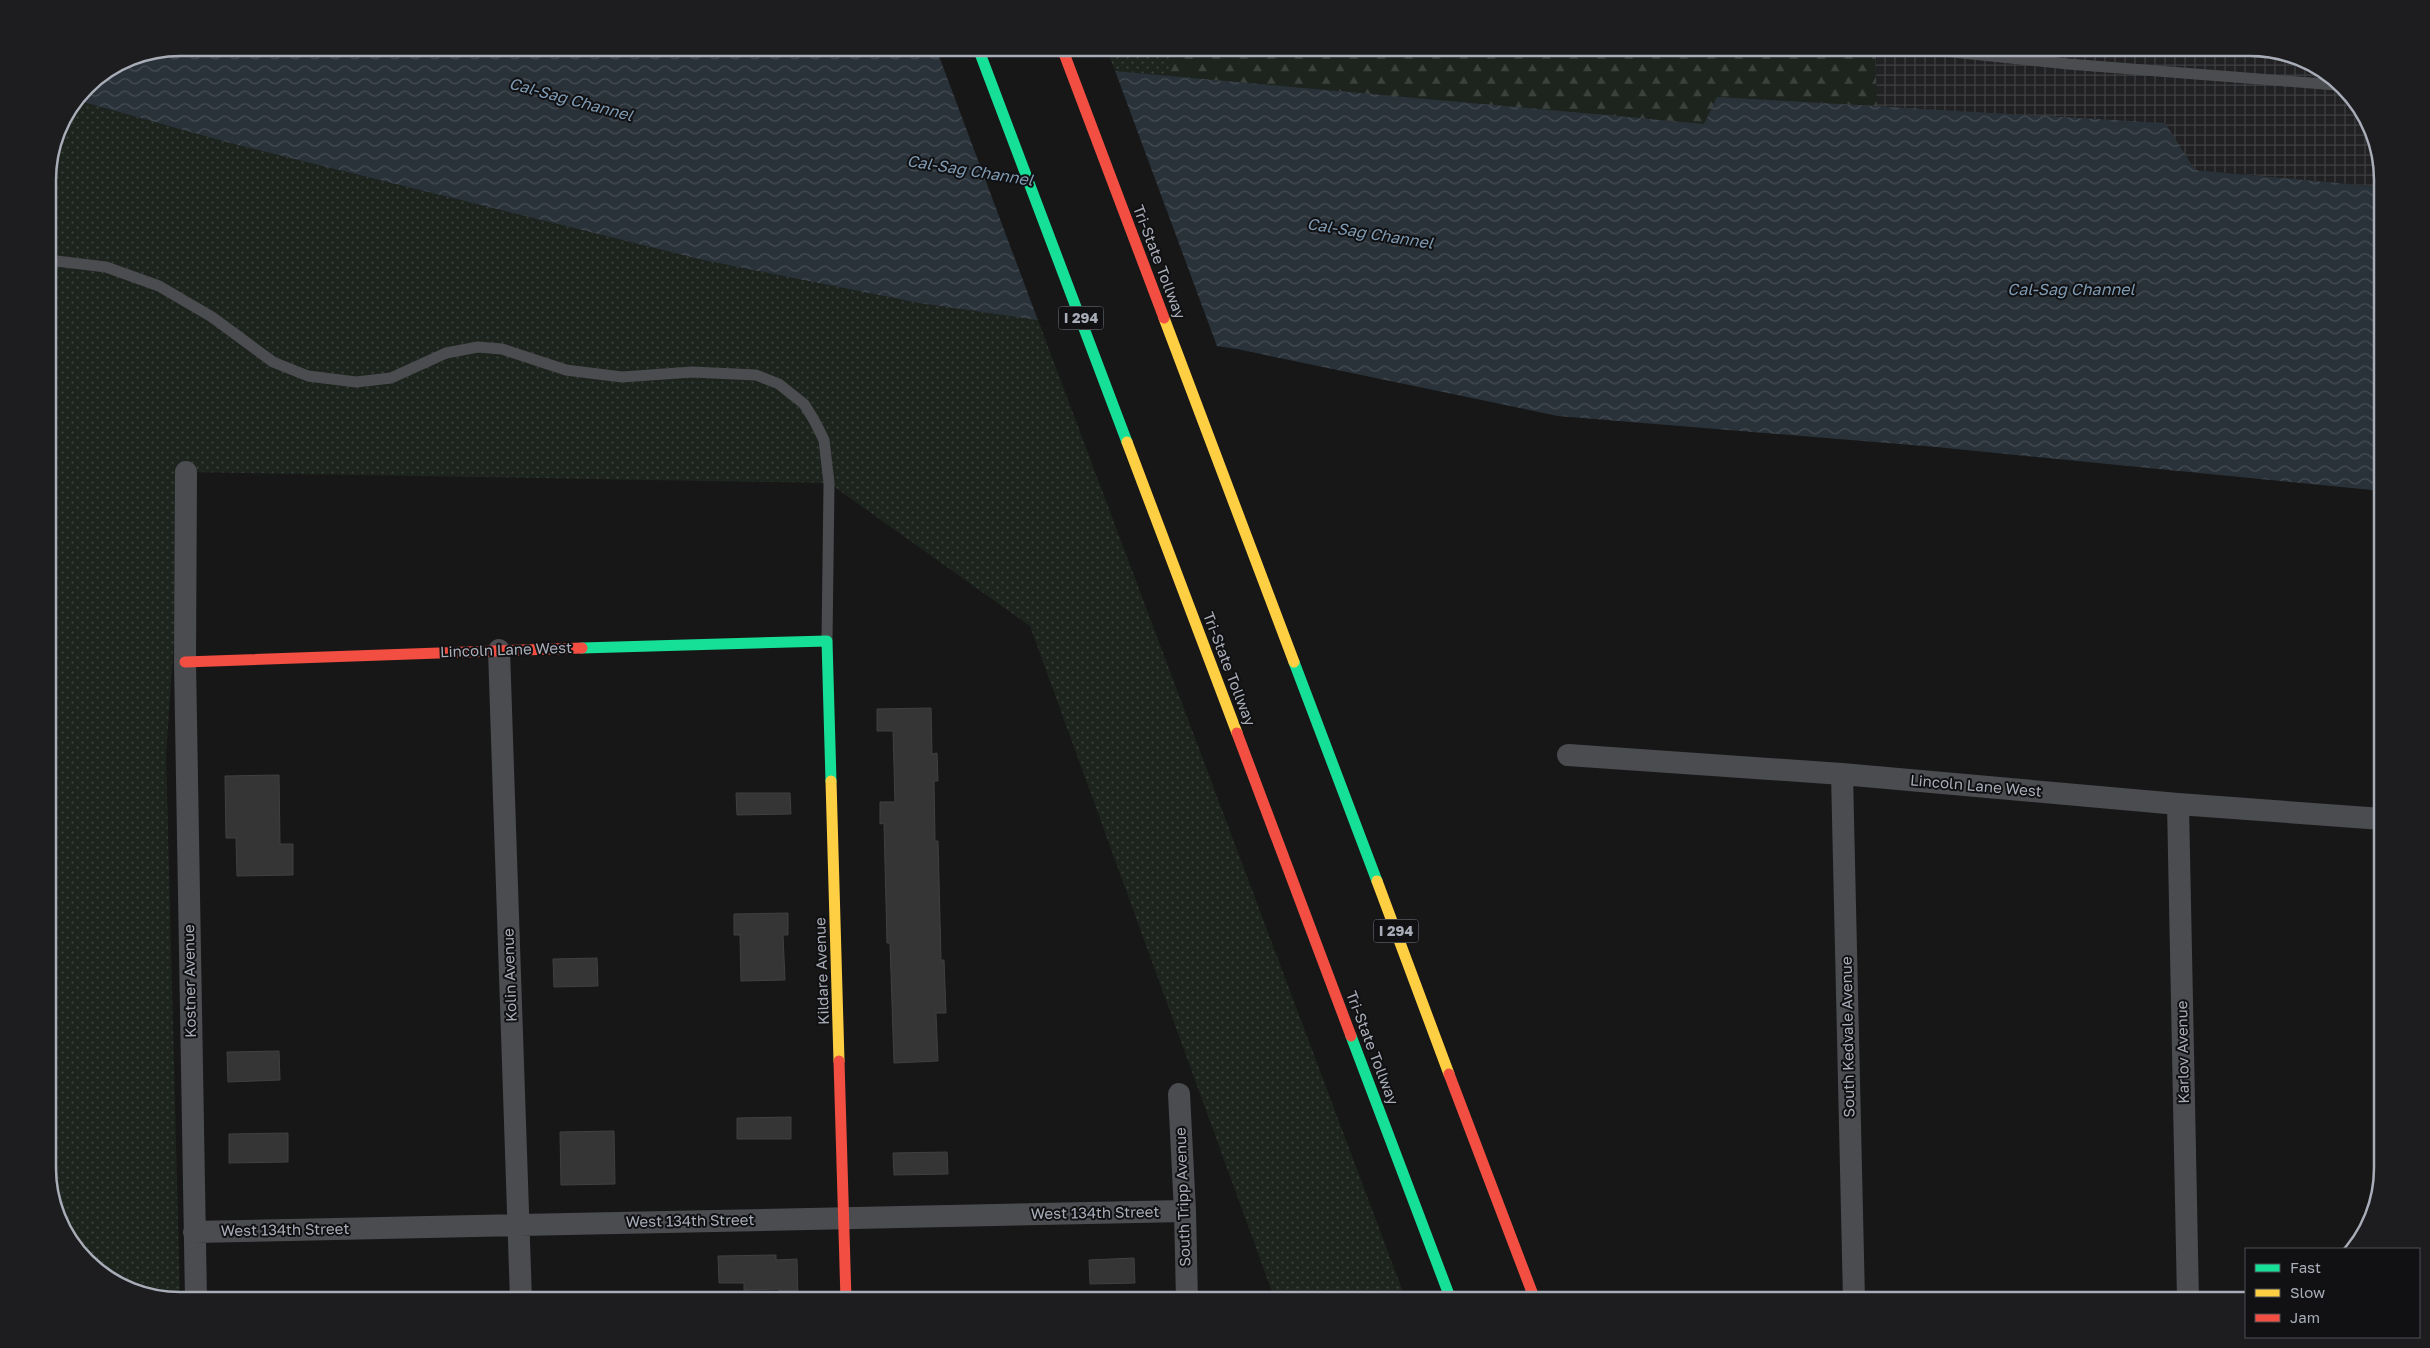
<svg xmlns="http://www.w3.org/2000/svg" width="2430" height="1348" viewBox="0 0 2430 1348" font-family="'Golos Text',sans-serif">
  <defs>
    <pattern id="industrial-grid" width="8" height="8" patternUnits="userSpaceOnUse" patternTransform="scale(1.25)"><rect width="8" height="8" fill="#212123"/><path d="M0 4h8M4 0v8" fill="none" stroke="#3e3f41"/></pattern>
    <pattern id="grass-dots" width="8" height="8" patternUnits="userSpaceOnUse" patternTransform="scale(1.25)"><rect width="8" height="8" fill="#1d241e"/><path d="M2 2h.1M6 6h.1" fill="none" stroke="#3b413d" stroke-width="1.8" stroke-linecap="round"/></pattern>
    <pattern id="forest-firs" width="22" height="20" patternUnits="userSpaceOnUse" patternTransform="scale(1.25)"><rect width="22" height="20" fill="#1d241e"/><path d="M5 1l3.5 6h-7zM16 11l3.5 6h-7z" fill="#3b413d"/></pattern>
    <pattern id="water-waves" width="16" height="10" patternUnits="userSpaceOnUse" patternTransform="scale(1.25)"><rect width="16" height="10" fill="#2a3239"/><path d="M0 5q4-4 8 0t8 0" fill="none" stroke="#464d54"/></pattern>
  </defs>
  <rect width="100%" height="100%" fill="#171717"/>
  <path fill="url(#industrial-grid)" d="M1174,48H2250L2316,65L2365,113L2382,171V187L1168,76Z"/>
  <path fill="url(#grass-dots)" d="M1106,48H1174L1168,76L1115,71Z
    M76,100L230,143L703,260L919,303L1038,320L1406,1300H1275L1030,626L829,483L186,472L166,754L180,1300L114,1283L70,1241L48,1177V171L61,122Z"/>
  <path fill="url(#forest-firs)" d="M1174,48H1511L1579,52V48H1875L1877,106L1717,97L1705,124L1168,76Z"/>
  <path fill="url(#water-waves)" d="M180,48H998L1115,71L1704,124L1717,97L2165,123L2195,170L2382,187V491L1936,447L1558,416L1237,349L919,303L703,260L230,143L76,100L86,86L129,57Z"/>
  <path fill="#171717" d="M936,48H1010L1114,68L1218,349L1039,323Z"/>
  <path fill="#353536" stroke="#3f4043" d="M931,708L932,754L937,753L938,781H934L935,841H938L941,960H944L946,1013H936L938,1061L894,1063L890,943H887L884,823L880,824V802H895L893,731H877V709Z
    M279,775L280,844H293V875L237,876L236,838H226L225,776Z
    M736,793H790L791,814L737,815Z
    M788,913V935H783L785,980L741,981L740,935H734V914Z
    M597,958L598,986L554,987L553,959Z
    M279,1051L280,1080L228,1082L227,1052Z
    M791,1117V1139H737V1118Z
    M614,1131L615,1184L561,1185L560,1132Z
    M288,1133V1162L229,1163V1134Z
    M947,1152L948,1174L894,1175L893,1153Z
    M776,1255V1260L797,1259L798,1300H780L779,1289L744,1290V1283H719L718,1256Z
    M1134,1258L1135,1283L1090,1284L1089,1260Z"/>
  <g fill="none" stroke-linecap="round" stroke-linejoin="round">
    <path stroke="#4b4c50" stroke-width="11" d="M1914,48L2068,64L2336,85
      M48,260L106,267L159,286L212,317L273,362L308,376L356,382L391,378L446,353L478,347L502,349L566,370L622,377L692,372L756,375L779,384L804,404L814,420L824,440L829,483L827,641"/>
    <path stroke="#4b4c50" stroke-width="22" d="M186,472L185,662L196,1300
      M499,650L521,1300
      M1568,755L1842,774L2178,804L2382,819
      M1842,774L1854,1300
      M2178,804L2188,1300
      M1179,1094L1185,1211L1187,1300
      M194,1232L1185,1211"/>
    <path stroke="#16e098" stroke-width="11" d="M978,48L1127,442
      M582,648L827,641L831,781
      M1294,662L1377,881
      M1351,1036L1451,1300"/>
    <path stroke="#ffcf43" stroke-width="11" d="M1164,318L1294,662
      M1127,442L1237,733
      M831,781L839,1061
      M1377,881L1449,1074"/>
    <path stroke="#f24e42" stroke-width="11" d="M1062,48L1164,318
      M185,662L582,648
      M1237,733L1351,1036
      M839,1061L846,1300
      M1449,1074L1535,1300"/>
  </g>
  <g text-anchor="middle" stroke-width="4" stroke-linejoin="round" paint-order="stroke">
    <g fill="#111113" stroke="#7b7e86" stroke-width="1">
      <rect x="1058.5" y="306.5" width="45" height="23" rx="4"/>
      <rect x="1373.5" y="919.5" width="45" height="23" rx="4"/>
    </g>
    <g font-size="14" font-weight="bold" fill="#a8adb8">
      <text x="1081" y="323">I 294</text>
      <text x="1396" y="936">I 294</text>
    </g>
    <g font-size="15" fill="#a8adb8" stroke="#111113">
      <text transform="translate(1159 262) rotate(69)" y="5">Tri-State Tollway</text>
      <text transform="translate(506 650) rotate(-2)" y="5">Lincoln Lane West</text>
      <text transform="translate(1229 669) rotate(69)" y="5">Tri-State Tollway</text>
      <text transform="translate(1976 786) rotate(5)" y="5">Lincoln Lane West</text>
      <text transform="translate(822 971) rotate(-92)" y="5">Kildare Avenue</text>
      <text transform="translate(510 975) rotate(-92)" y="5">Kolin Avenue</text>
      <text transform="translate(190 981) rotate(-91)" y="5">Kostner Avenue</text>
      <text transform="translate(1848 1037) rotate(-91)" y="5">South Kedvale Avenue</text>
      <text transform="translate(1372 1048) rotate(69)" y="5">Tri-State Tollway</text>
      <text transform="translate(2183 1052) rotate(-91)" y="5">Karlov Avenue</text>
      <text transform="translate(1183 1197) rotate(-92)" y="5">South Tripp Avenue</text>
      <text transform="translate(1095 1213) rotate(-1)" y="5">West 134th Street</text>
      <text transform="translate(690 1221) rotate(-1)" y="5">West 134th Street</text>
      <text transform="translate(285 1230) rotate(-1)" y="5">West 134th Street</text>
    </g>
    <g font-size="16" font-style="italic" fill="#7f9bb3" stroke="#111113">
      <text transform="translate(571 99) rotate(15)" y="6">Cal-Sag Channel</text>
      <text transform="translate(970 170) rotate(9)" y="6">Cal-Sag Channel</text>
      <text transform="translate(1370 233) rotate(9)" y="6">Cal-Sag Channel</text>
      <text x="2071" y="295">Cal-Sag Channel</text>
    </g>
  </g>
  <path d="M0 0H2430V1348H0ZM180 56H2250A124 124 0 0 1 2374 180V1168A124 124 0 0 1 2250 1292H180A124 124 0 0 1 56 1168V180A124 124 0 0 1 180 56Z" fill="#1d1d20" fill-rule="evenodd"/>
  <path fill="none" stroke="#a8adb8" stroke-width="2.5" d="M180 56H2250A124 124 0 0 1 2374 180V1168A124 124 0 0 1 2250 1292H180A124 124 0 0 1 56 1168V180A124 124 0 0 1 180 56Z"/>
  <rect x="2245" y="1248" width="175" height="90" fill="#111113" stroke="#4d4f55"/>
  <rect x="2255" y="1264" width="25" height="8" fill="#16e098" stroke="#4d4f55"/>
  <text x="2290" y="1273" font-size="15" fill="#a8adb8">Fast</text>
  <rect x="2255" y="1289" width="25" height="8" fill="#ffcf43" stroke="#4d4f55"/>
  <text x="2290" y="1298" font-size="15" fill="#a8adb8">Slow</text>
  <rect x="2255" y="1314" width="25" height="8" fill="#f24e42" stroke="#4d4f55"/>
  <text x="2290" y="1323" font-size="15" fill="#a8adb8">Jam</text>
</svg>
